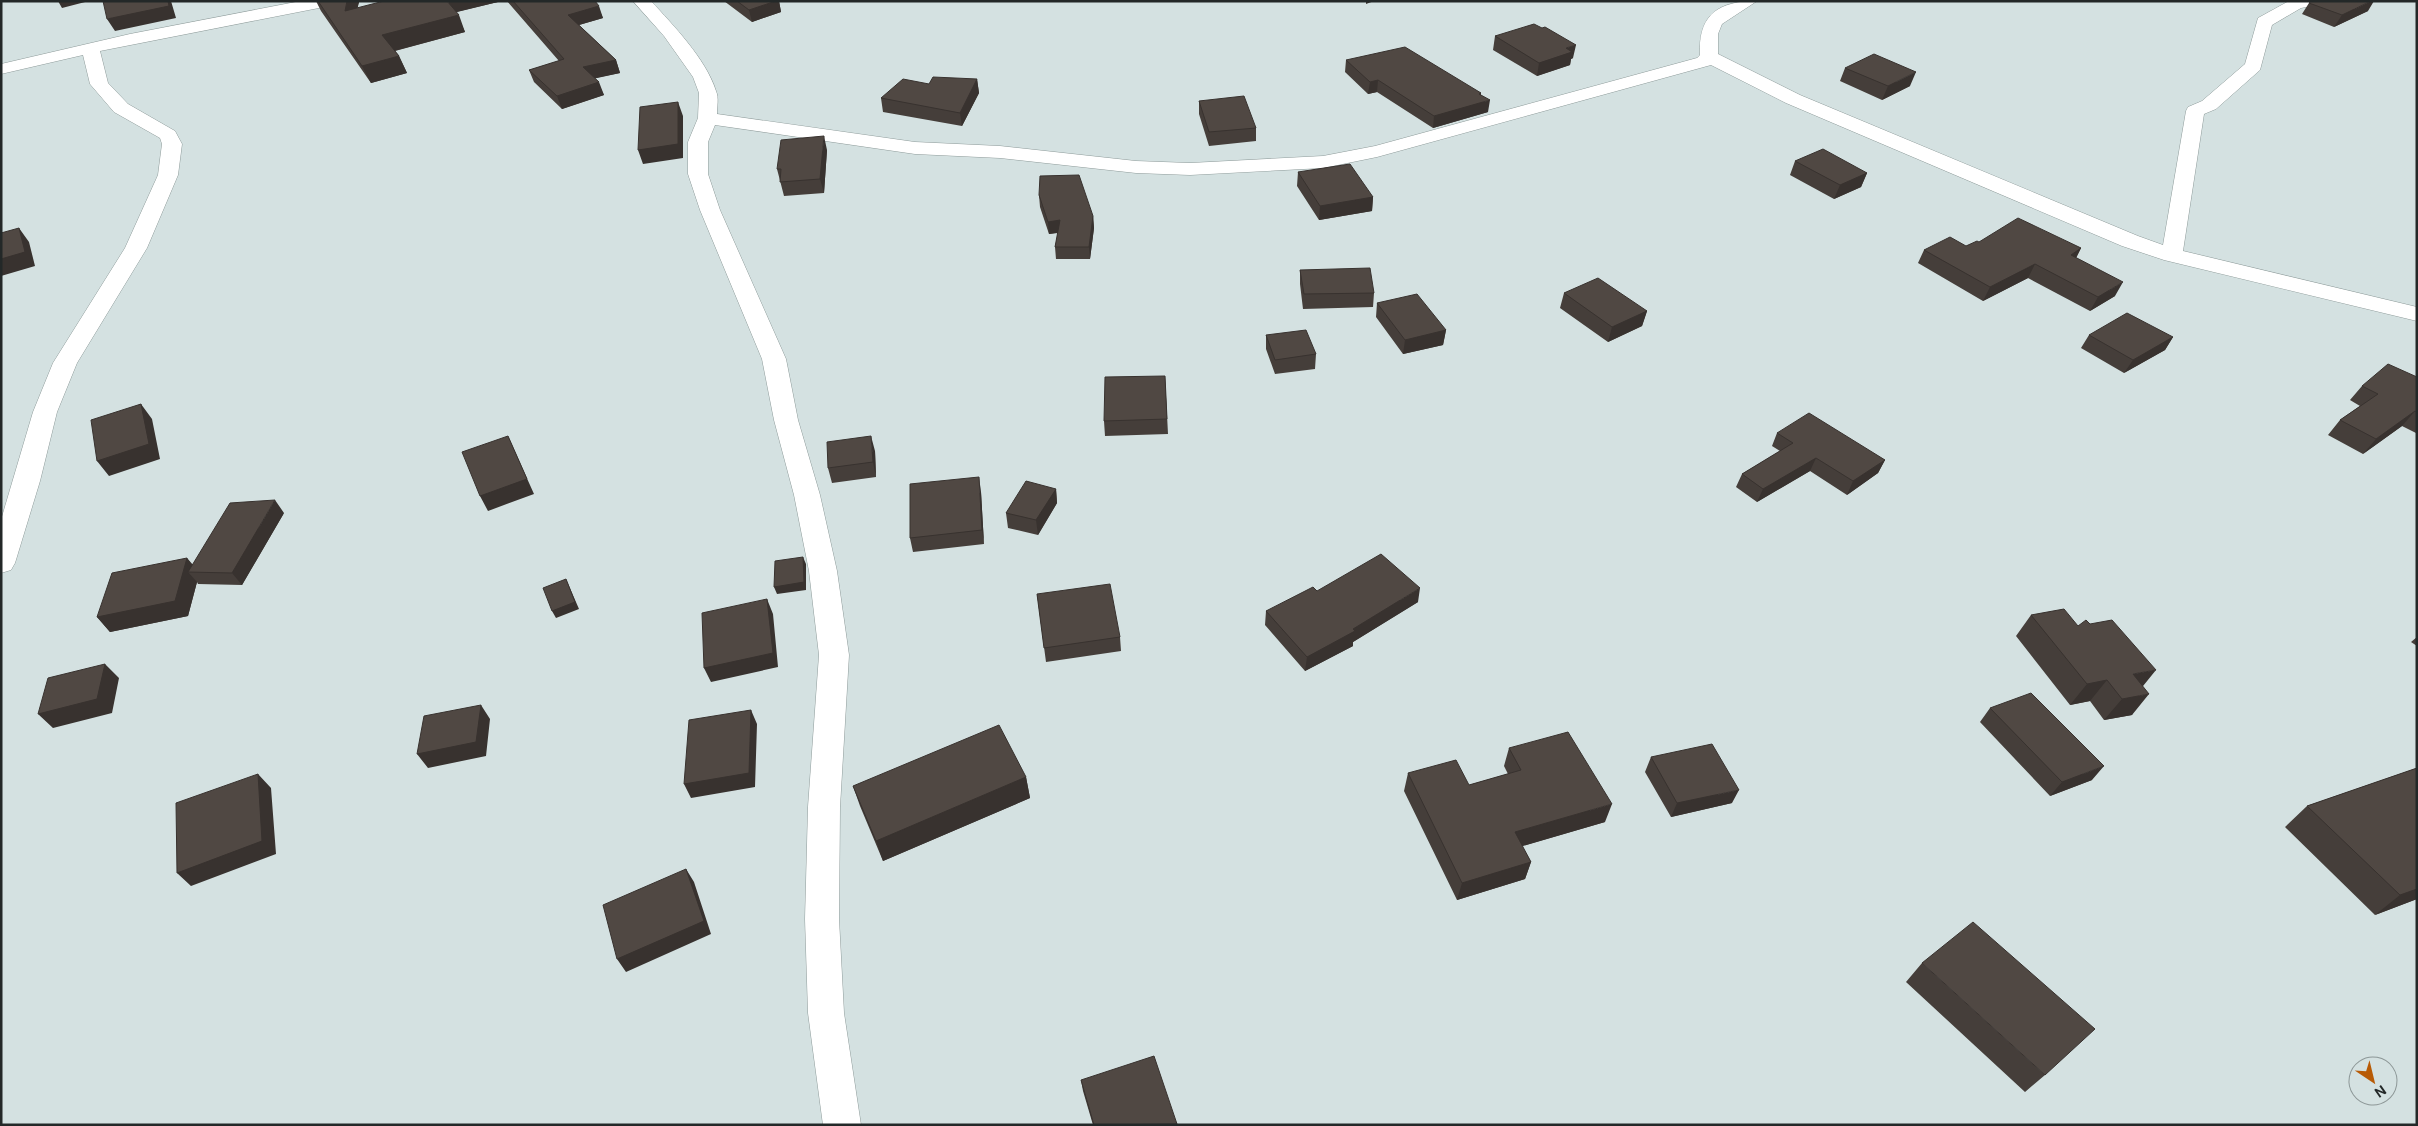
<svg xmlns="http://www.w3.org/2000/svg" width="2418" height="1126" viewBox="0 0 2418 1126" font-family="'DM Sans',sans-serif">
  <rect width="100%" height="100%" fill="#d4e1e1"/>
  <g fill="none" stroke-linecap="round" stroke-linejoin="round">
    <defs>
      <path id="street" d="M301,1H337L335,5L329,6L100,51L108,83L128,104L175,131L182,144L178,175L147,248L77,363L57,412L40,481L15,563L11,570L1,573V520L33,412L53,363L125,248L158,175L162,144L160,138L114,112L90,84L83,55L1,74V64L130,34Z
        M633,1H651C673,25 706,59 716,91C719,98 717,106 717,114L915,142L1000,146L1136,161L1190,163L1323,156L1375,146L1697,58L1700,55C1698,14 1719,1 1757,1L1722,24L1718,34V54L1800,95L2138,236L2163,245L2186,111L2188,107L2202,101L2245,64L2258,18L2289,1H2319L2317,5L2301,8L2272,25L2260,70L2216,109L2204,114L2183,251L2417,307V321L2164,260L2122,246L1786,103L1711,65L1377,157L1323,168L1190,175L1136,173L1000,158L915,154L715,125L708,142V174L720,210L786,359L798,420L820,495L837,571L849,655L840,807L839,919L844,1013L861,1125H823L808,1013L805,919L808,807L819,655L809,571L794,495L774,420L762,359L700,210L688,174V142L698,118L699,93L693,77L664,36Z"/>
    </defs>
    <use href="#street" stroke="#8e9b9a" stroke-width="1"/>
    <use href="#street" fill="#fff" fill-rule="evenodd"/>
  </g>
  <path fill="#453e3a" d="M316,1H358L359,2L357,8L449,3L448,1H502L456,12L465,32L395,51L399,56L407,73L371,83L321,11Z
    M507,1H595L603,18L579,25L616,60L620,73L595,78L604,95L562,109L534,82L529,70L559,61Z
    M724,1H779L781,12L752,22Z
    M2309,3L2368,11L2334,27L2302,14Z
    M1542,28L1573,58L1571,59L1570,65L1537,76L1493,50L1495,36Z
    M1346,60L1481,93V95L1488,112L1433,128L1377,92L1368,94L1345,72Z
    M1845,68L1910,86L1882,100L1840,81Z
    M977,79L979,93L962,126L883,112L881,98L929,84Z
    M1199,101L1256,128V141L1209,146L1199,114Z
    M827,150L824,193L784,196L777,169Z
    M1795,161L1867,173L1861,187L1834,199L1790,175Z
    M1298,172L1373,197L1372,211L1319,220L1297,186Z
    M1039,195L1093,216L1094,228L1090,259H1056L1055,247L1058,233L1049,234L1040,207Z
    M1979,242L2081,248L2076,258L2115,296L2090,311L2028,278L1983,301L1918,263L1924,250L1966,246Z
    M1300,270L1374,293L1373,307L1303,309L1300,284Z
    M1564,293L1647,311L1642,326L1608,342L1560,308Z
    M1377,303L1446,330L1443,345L1403,354L1376,317Z
    M1266,335L1316,354L1315,369L1275,374L1266,349Z
    M2089,335L2173,337L2165,350L2124,373L2081,348Z
    M1165,376L1168,434L1105,436L1104,421Z
    M2417,377V432L2416,433L2402,426L2363,454L2328,435L2340,420L2360,406L2350,400L2362,386Z
    M1777,433L1885,460L1878,473L1847,495L1810,471L1757,502L1736,487L1742,474L1780,451L1772,446Z
    M875,451L876,477L832,483L828,468Z
    M1056,489L1057,503L1038,535L1008,528L1006,513Z
    M981,492L984,544L913,552L910,538Z
    M284,513L242,585L198,584L197,582L188,616L110,632L97,617L187,558L192,565Z
    M1317,591L1418,602L1353,642V646L1305,671L1265,625L1266,611Z
    M1037,594L1120,637L1121,651L1046,662Z
    M2031,615L2078,626L2143,686L2132,715L2104,720L2090,701L2070,705L2016,636Z
    M2417,637V646L2411,642Z
    M1990,708L2092,780L2050,796L1980,722Z
    M1509,748L1605,822L1522,846L1531,862L1525,879L1457,900L1404,791L1408,773L1469,785L1508,774L1504,766Z
    M1651,757L1732,803L1671,817L1645,772Z
    M2417,768V899L2375,915L2285,827L2307,806Z
    M1026,777L1030,798L883,861L860,806L853,786Z
    M1922,963L2045,1075L2025,1092L1906,982Z
    M1081,1080L1177,1125H1093L1083,1091Z"/>
  <path fill="#38322f" d="M58,1H89L62,8Z
    M168,1H171L176,18L115,31L107,19Z
    M347,1H358L359,2L353,28L345,11Z
    M448,1H502L453,13Z
    M776,1H779L781,12L752,22L749,10Z
    M1366,1H1374L1366,4Z
    M2371,1H2374L2368,11L2334,27L2342,15Z
    M599,6L603,18L572,27L568,15Z
    M459,15L465,32L390,52L382,35Z
    M1576,45L1573,58L1571,59L1570,65L1537,76L1539,63L1566,48Z
    M399,56L407,73L371,83L362,66Z
    M616,60L620,73L588,80L583,67Z
    M1916,72L1910,86L1882,100L1888,86Z
    M977,79L979,93L962,126L960,113Z
    M1378,80L1377,92L1368,94L1370,82Z
    M599,82L604,95L562,109L557,96Z
    M1481,93L1480,103L1490,100L1488,112L1433,128L1434,116Z
    M678,102L683,116V158L643,164L638,150Z
    M824,136L827,150L824,193L820,179Z
    M1867,173L1861,187L1834,199L1840,185Z
    M1373,197L1372,211L1319,220L1320,206Z
    M1093,216L1094,228L1090,259L1089,247Z
    M1060,220L1061,232L1049,234L1048,222Z
    M19,228L29,242L35,266L1,276V259Z
    M2081,248L2074,262L2071,255Z
    M2035,264L2028,278L1983,301L1990,287Z
    M2123,282L2115,296L2090,311L2098,297Z
    M1647,311L1642,326L1608,342L1612,327Z
    M1446,330L1443,345L1403,354L1405,340Z
    M2173,337L2165,350L2124,373L2133,360Z
    M141,404L152,419L160,459L109,476L97,461Z
    M2415,411L2402,426L2363,454L2376,439Z
    M508,436L534,494L488,511L480,496Z
    M871,436L875,451L876,477L873,462Z
    M1816,458L1810,471L1757,502L1763,489Z
    M1885,460L1878,473L1847,495L1853,481Z
    M979,477L981,492L984,544L982,530Z
    M1056,489L1057,503L1038,535L1036,520Z
    M275,500L284,513L242,585L232,573Z
    M803,557L806,564V590L777,594L774,587Z
    M187,558L199,572H188L197,582L188,616L110,632L97,617Z
    M566,579L569,586L579,609L556,618L552,611Z
    M1420,588L1418,602L1353,642V646L1305,671L1307,657Z
    M767,599L773,614L778,667L711,682L704,668Z
    M105,664L119,678L112,713L53,728L38,714Z
    M2156,670L2139,691L2133,674Z
    M2107,680L2090,701L2070,705L2087,684Z
    M2149,694L2132,715L2104,720L2122,699Z
    M481,705L490,719L486,756L428,768L417,754Z
    M751,710L757,724L755,787L691,798L684,784Z
    M2104,766L2092,780L2050,796L2062,782Z
    M258,774L271,788L276,854L191,886L177,873Z
    M1026,777L1030,798L883,861L876,841Z
    M1739,790L1732,803L1671,817L1677,803Z
    M1612,804L1605,822L1509,850L1515,832Z
    M1531,862L1525,879L1457,900L1462,883Z
    M686,869L694,882L711,934L626,972L617,959Z
    M2417,889V899L2375,915L2400,895Z"/>
  <path fill="#504843" stroke="#38322f" d="M103,1H168L169,6L107,19Z
    M318,1H347L345,11L384,1H447L459,15L382,35L399,56L362,66Z
    M513,1H595L599,6L568,15L616,60L583,67L599,82L557,96L529,70L564,59Z
    M737,1H776L749,10Z
    M2312,1H2371L2342,15L2309,3Z
    M1534,24L1542,28L1545,27L1576,45L1566,48L1572,52L1539,63L1495,36Z
    M1405,47L1481,93L1479,94L1490,100L1434,116L1378,80L1370,82L1346,60Z
    M1874,54L1916,72L1888,86L1845,68Z
    M933,77L977,79L960,113L881,98L903,79L929,84Z
    M1244,96L1256,128L1209,132L1199,101Z
    M678,102V144L638,150L640,107Z
    M824,136L820,179L780,182L781,169H777L781,140Z
    M1823,149L1867,173L1840,185L1795,161Z
    M1350,164L1373,197L1320,206L1298,172Z
    M1079,175L1093,216L1089,247H1055L1060,220L1048,222L1039,195L1040,176Z
    M2018,218L2081,248L2071,255L2123,282L2098,297L2035,264L1990,287L1924,250L1950,237L1966,246L1977,241L1979,242Z
    M19,228L25,252L1,259V233Z
    M1370,268L1374,293L1304,294L1300,270Z
    M1598,278L1647,311L1612,327L1564,293Z
    M1417,294L1446,330L1405,340L1377,303Z
    M2127,313L2173,337L2133,360L2089,335Z
    M1306,330L1316,354L1275,360L1266,335Z
    M2388,364L2417,377V412L2415,411L2376,439L2340,420L2378,394L2362,386Z
    M1165,376L1167,419L1104,421L1105,377Z
    M141,404L149,444L97,461L91,420Z
    M1809,413L1885,460L1853,481L1816,458L1763,489L1742,474L1793,443L1777,433Z
    M508,436L527,479L480,496L462,452Z
    M871,436L873,462L828,468L827,442Z
    M979,477L982,530L910,538V484Z
    M1026,481L1056,489L1036,520L1006,513Z
    M275,500L232,573L188,572L230,503Z
    M1381,554L1420,588L1353,629L1355,631L1307,657L1266,611L1313,587L1317,591Z
    M803,557L804,582L774,587L775,561Z
    M187,558L175,601L97,617L112,573Z
    M566,579L575,602L552,611L543,588Z
    M1110,584L1120,637L1044,648L1037,594Z
    M767,599L773,653L704,668L702,613Z
    M2064,609L2078,626L2086,620L2090,624L2112,620L2156,670L2133,674L2149,694L2122,699L2107,680L2087,684L2031,615Z
    M105,664L97,699L38,714L48,678Z
    M2031,693L2104,766L2062,782L1990,708Z
    M481,705L476,742L417,754L424,716Z
    M751,710L749,773L684,784L689,720Z
    M999,725L1026,777L876,841L853,786Z
    M1568,732L1612,804L1515,832L1531,862L1462,883L1408,773L1456,760L1469,785L1521,770L1509,748Z
    M1712,744L1739,790L1677,803L1651,757Z
    M2417,768V889L2400,895L2307,806Z
    M258,774L262,841L177,873L176,803Z
    M686,869L704,921L617,959L603,905Z
    M1973,922L2095,1029L2045,1075L1922,963Z
    M1154,1056L1177,1124L1094,1125L1081,1080Z"/>
  <rect width="2418" height="1126" fill="none" stroke="#232828" stroke-width="5"/>
  <g transform="translate(2373 1081) rotate(145)"><circle r="24" fill="#d4e1e1" stroke="#8d9797"/>
  <path d="M0-4L9 19L0 12L-9 19Z" fill="#b85b06"/>
  <text y="-8" font-size="14" font-weight="bold" text-anchor="middle" fill="#232828">N</text>
  </g>
</svg>
